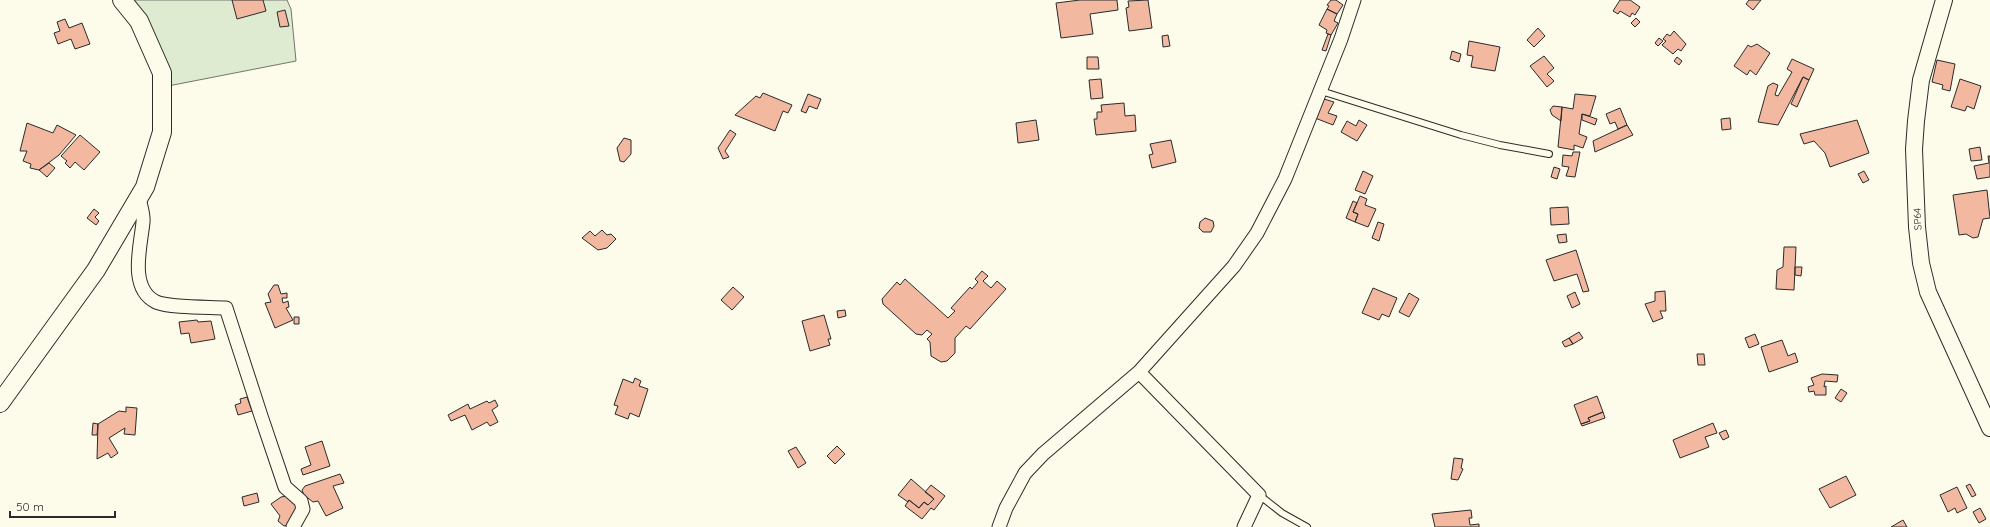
<svg xmlns="http://www.w3.org/2000/svg" width="1990" height="527" viewBox="0 0 1990 527" font-family="Quicksand,sans-serif">
  <rect width="100%" height="100%" fill="#fdfbea"/>
  <path fill="#deebd1" stroke="#74746e" d="M126,0H287L291,9L296,61L168,86Z"/>
  <path fill="#f2b8a0" stroke="#2b2b2b" d="M232,0H263L266,11L237,19Z
    M1080,0H1117L1118,10L1090,14L1093,34L1061,38L1056,3Z
    M1148,0L1152,28L1129,31L1126,8L1129,7L1128,1Z
    M1331,0H1336L1343,5L1337,14L1327,9L1329,6L1327,5Z
    M1620,0H1630L1640,7L1635,15L1632,13L1630,17L1620,11L1618,14L1613,11Z
    M1749,0H1761L1753,10L1746,4Z
    M1327,9L1337,14L1334,21L1338,23L1331,35L1326,33L1327,30L1319,25Z
    M285,10L289,26L280,27L277,12Z
    M1636,18L1640,22L1635,27L1631,23Z
    M65,19L69,28L82,23L90,44L75,49L71,39L58,44L54,33L60,31L57,22Z
    M1538,28L1545,36L1534,47L1527,40Z
    M1674,31L1686,44L1681,51L1678,49L1673,54L1662,45L1666,41L1663,39L1667,34L1670,36Z
    M1328,34L1331,35L1326,51L1322,50Z
    M1168,35L1170,46L1163,47L1162,36Z
    M1659,38L1663,41L1658,46L1655,43Z
    M1469,41L1500,47L1495,71L1471,67L1473,56L1467,55Z
    M1757,44L1770,53L1756,75L1750,70L1747,75L1734,66L1748,45L1751,47Z
    M1452,51L1461,54L1459,62L1450,59Z
    M1544,56L1554,68L1547,74L1554,81L1547,87L1530,66Z
    M1087,57H1098L1099,69H1087Z
    M1677,57L1682,61L1679,65L1674,61Z
    M1792,59L1814,69L1809,80L1803,77L1778,125L1758,122L1768,86L1773,83L1778,85L1775,95L1778,96L1792,72L1787,69Z
    M1937,60L1955,64L1950,91L1942,89L1943,85L1932,82Z
    M1803,77L1809,80L1797,107L1791,104Z
    M1101,79L1103,98L1091,99L1089,80Z
    M1960,79L1981,86L1974,109L1967,106L1965,111L1951,107Z
    M763,93L792,105L788,113L783,111L775,131L735,115L756,96L760,98Z
    M808,94L821,99L817,109L809,106L806,113L801,111Z
    M1575,94L1596,96L1590,116L1582,114L1579,134L1587,137L1583,148L1574,145V150L1558,147L1562,107L1573,109Z
    M1324,99L1334,102L1328,113L1337,116L1333,125L1315,118Z
    M1124,103L1125,116L1135,115L1136,131L1096,135L1094,119H1097V112H1102L1101,105Z
    M1553,106L1562,107L1561,121L1552,115L1550,110Z
    M1620,108L1627,125L1618,129L1615,122L1610,124L1606,114Z
    M1582,114L1597,119L1595,125L1582,120Z
    M1730,118L1731,129L1722,130L1721,119Z
    M1036,120L1039,140L1018,143L1016,123Z
    M1359,120L1367,125L1357,141L1341,132L1347,121L1356,126Z
    M1857,120L1869,153L1830,167L1825,153L1814,141L1804,144L1800,134Z
    M27,123L53,133L57,125L76,135L59,155L39,170L30,168L31,164L23,161L27,151H20Z
    M1627,125L1633,135L1595,152L1593,141Z
    M730,130L736,134L725,151L729,157L723,159L718,148Z
    M80,135L100,152L84,170L75,162L70,168L65,163L67,161L61,156Z
    M624,138L631,140V154L624,162L620,161L617,148Z
    M1171,140L1176,162L1152,168L1149,155L1153,154L1150,144Z
    M1980,147L1982,160L1971,161L1969,149Z
    M1573,152H1580L1575,177L1566,176L1569,167L1562,166L1563,155L1572,156Z
    M1988,156H1990V177L1977,179L1974,166L1989,163Z
    M49,163L55,168L47,177L39,170Z
    M1554,167L1560,169L1557,179L1551,177Z
    M1363,171L1373,176L1365,194L1355,190Z
    M1864,171L1869,180L1863,183L1858,174Z
    M1987,190L1990,218L1983,219L1978,237L1973,238L1966,234L1959,235L1953,195Z
    M1360,196L1367,199L1365,205L1376,209L1368,227L1355,222L1358,214L1353,212Z
    M1353,201L1357,203L1353,212L1358,214L1355,222L1346,218Z
    M1568,207L1569,224L1551,225L1550,208Z
    M94,209L99,213L95,217L99,221L96,225L87,218Z
    M1205,218L1213,221L1214,226L1211,232H1203L1199,228L1200,222Z
    M1378,222L1384,224L1379,241L1372,238Z
    M602,230L607,235L611,234L616,239L607,248L598,250L582,238L590,231L595,236Z
    M1566,234L1567,242L1559,243L1557,235Z
    M1784,247H1796L1794,290L1776,289L1777,270L1783,267Z
    M1576,250L1589,291L1583,292L1577,274L1554,281L1546,260Z
    M1795,267H1802L1801,276L1795,275Z
    M982,271L988,276L983,281L991,288L997,281L1006,289L970,329L966,326L955,338V353L947,361L941,362L931,356L930,342L927,339L932,334L927,330L922,335L916,334L883,304L882,299L897,282L900,285L905,279L948,318L955,311L951,308L970,287L972,289L978,282L975,279Z
    M274,285H278L281,294L287,293V298H282L283,303L288,301L289,307L286,308L293,320L275,328L265,303L271,302L268,294Z
    M733,287L744,297L732,310L721,300Z
    M1373,288L1397,298L1389,317L1382,314L1379,320L1362,313Z
    M1665,291L1666,311H1660L1663,318L1653,322L1645,304L1655,301V292Z
    M1575,292L1580,304L1572,308L1567,296Z
    M1409,293L1419,299L1409,317L1399,312Z
    M845,310L846,316L838,318L837,311Z
    M824,315L831,339H828L830,345L810,351L802,321Z
    M294,317H299V324H294Z
    M197,320L198,322L211,321L215,339L191,343L189,333L181,334L179,322Z
    M1579,332L1583,338L1573,344L1569,338Z
    M1755,334L1759,344L1749,348L1745,338Z
    M1569,338L1573,344L1565,347L1562,342Z
    M1782,340L1788,356L1795,353L1798,362L1769,372L1761,347Z
    M1697,354H1704L1705,365H1698Z
    M1822,374L1838,375L1837,382L1825,381L1824,387L1826,386V395H1815L1814,391L1809,392L1808,387L1814,385L1811,378Z
    M635,378L641,381L639,386L648,389L639,417L630,413L628,419L615,414L618,406L614,405L623,379L633,383Z
    M1841,389L1847,393L1841,402L1835,398Z
    M1597,396L1603,412L1588,418L1590,421L1581,424L1574,405Z
    M247,397L252,411L238,415L235,405L241,403L240,399Z
    M495,400L498,406L492,410L498,422L490,426L487,422L472,430L465,415L451,421L448,415L468,404L470,409L487,401L489,403Z
    M126,407L137,408L135,435L124,434L125,428L109,438L118,453L111,458L108,453L97,459L98,424L119,411L126,412Z
    M1603,412L1605,418L1582,426L1581,424L1590,421L1588,418Z
    M93,423L98,424L97,435H92Z
    M1713,423L1717,433L1705,437L1709,447L1680,458L1673,440Z
    M1726,430L1729,437L1723,440L1719,433Z
    M322,441L330,466L303,475L301,469L311,465L305,447Z
    M837,446L845,454L835,464L827,456Z
    M796,447L806,463L798,468L788,451Z
    M1454,458L1463,459L1461,468L1463,469L1458,480L1451,479Z
    M340,474L344,483L333,486L343,508L326,516L318,501L313,502L304,495L302,490L305,486Z
    M1846,476L1856,495L1830,508L1819,489Z
    M911,479L934,499L928,505L924,502L919,508L909,500L908,502L898,495Z
    M1970,484L1976,495L1972,497L1966,486Z
    M931,485L945,496L934,510L931,508L922,519L905,506L909,500L919,508L924,502L928,505L934,499L925,492Z
    M1957,487L1967,508L1957,513L1955,508L1948,512L1940,495Z
    M257,493L259,502L244,506L242,497Z
    M287,496L298,506L296,514L287,525L284,526L278,521L280,516L271,504L281,497Z
    M1980,508L1986,519L1979,523L1973,512Z
    M1471,510L1472,518H1469L1470,525L1479,524V527H1435L1432,514Z
    M1903,520L1907,527H1891Z"/>
  <g fill="none" stroke-linecap="round" stroke-linejoin="round">
    <defs>
      <path id="service" d="M1321,91L1461,135L1500,145L1549,154
        M1259,495L1282,513L1307,527"/>
      <path id="minor" d="M139,197C140,205 144,214 143,222C141,245 128,288 156,302C170,308 209,307 226,308L261,416L285,487L301,501L303,509L293,527
        M1139,372L1259,495L1244,527
        M999,527L1006,508L1025,473L1043,454L1139,372L1234,266L1257,233L1285,179L1341,39L1354,0"/>
      <path id="tertiary" d="M1944,0L1921,80L1916,121L1914,149L1917,227L1921,263L1928,292L1990,428"/>
      <path id="secondary" d="M0,403L96,270L145,187L162,132V73L139,21L122,0"/>
    </defs>
    <use href="#service" stroke="#2b2b2b" stroke-width="8"/>
    <use href="#minor" stroke="#2b2b2b" stroke-width="15"/>
    <use href="#tertiary" stroke="#2b2b2b" stroke-width="18"/>
    <use href="#secondary" stroke="#2b2b2b" stroke-width="20"/>
    <use href="#service" stroke="#fdfbea" stroke-width="6"/>
    <use href="#minor" stroke="#fdfbea" stroke-width="13"/>
    <use href="#tertiary" stroke="#fdfbea" stroke-width="16"/>
    <use href="#secondary" stroke="#fdfbea" stroke-width="18"/>
  </g>
  <g text-anchor="middle" stroke-width="3" stroke-linejoin="round" paint-order="stroke">
    <g font-size="10" fill="#2b2b2b" stroke="#fdfbea">
      <text transform="translate(1917 219) rotate(-93)" y="4">SP64</text>
    </g>
  </g>
  <path d="M10 511v6h105v-6" fill="none" stroke="#2b2b2b" stroke-width="2"/>
  <text x="16" y="511" font-size="12" fill="#2b2b2b" stroke="#fdfbea" stroke-width="3" paint-order="stroke">50 m</text>
</svg>
